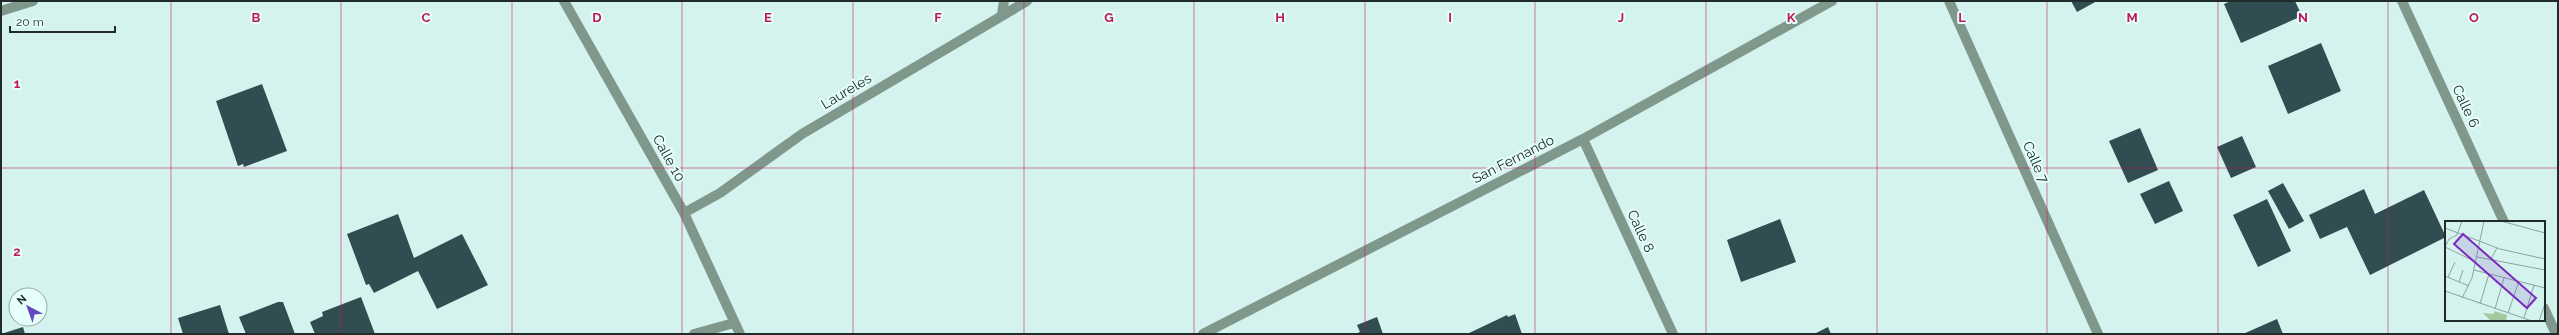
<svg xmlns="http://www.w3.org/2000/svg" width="2559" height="335" viewBox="0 0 2559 335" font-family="Raleway,sans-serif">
  <rect width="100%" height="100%" fill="#d4f3ee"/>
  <path fill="#324d51" d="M2071,1H2097L2077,12Z
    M2231,1H2295L2302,16L2241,43L2224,4Z
    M2321,43L2341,91L2288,114L2268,66Z
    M262,84L287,151L244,167L243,164L238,166L216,101Z
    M2140,128L2158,170L2128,183L2109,141Z
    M2242,136L2256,167L2231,178L2217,147Z
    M2169,181L2183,211L2155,224L2140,194Z
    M2283,183L2304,221L2289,229L2268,191Z
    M2364,189L2375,214L2424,190L2446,237L2370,275L2347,227L2358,222L2320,239L2309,215Z
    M2267,199L2291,251L2258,267L2233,215Z
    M398,214L414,258L462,234L488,285L437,309L418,271L374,293L369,284L366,285L347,234Z
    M1780,219L1796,262L1741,282L1727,240Z
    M361,297L375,334H315L310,322L323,316L322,312Z
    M278,302H283L295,334H246L239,317Z
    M220,305L229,334H183L178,318Z
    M1515,314L1522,334H1467L1507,315L1508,317Z
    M1377,317L1383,334H1355L1360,332L1357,325Z
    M2277,319L2283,334H2243Z
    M23,327L25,334H1Z
    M1828,327L1831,334H1814Z"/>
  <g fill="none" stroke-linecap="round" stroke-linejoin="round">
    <path stroke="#80978c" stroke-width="10" d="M564,1L684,213L740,334
      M1949,1L2098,334
      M2402,1L2504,222
      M1,11L33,1
      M1002,14L1004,1
      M1583,139L1673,334
      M684,213L720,193L802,134L1027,1
      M2544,308L2556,334
      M694,334L734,323
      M1203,334L1583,139L1832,1"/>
  </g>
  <path fill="none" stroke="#c2185b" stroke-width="1" stroke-opacity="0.55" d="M171,1V334M341,1V334M512,1V334M682,1V334M853,1V334M1024,1V334M1194,1V334M1365,1V334M1535,1V334M1706,1V334M1877,1V334M2047,1V334M2218,1V334M2388,1V334M1,168H2558"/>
  <g text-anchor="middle" stroke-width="4" stroke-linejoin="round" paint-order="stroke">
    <g font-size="14" fill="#202b2a" stroke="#e6fffb">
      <text transform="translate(846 91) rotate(-31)" y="5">Laureles</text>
      <text transform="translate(2466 106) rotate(65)" y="5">Calle 6</text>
      <text transform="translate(669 158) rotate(61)" y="5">Calle 10</text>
      <text transform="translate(1513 159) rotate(-27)" y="5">San Fernando</text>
      <text transform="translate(2036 162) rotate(66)" y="5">Calle 7</text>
      <text transform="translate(1641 231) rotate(65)" y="5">Calle 8</text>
    </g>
  </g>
  <g transform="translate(2445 221)">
    <rect width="100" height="100" fill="#d4f3ee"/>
    <path d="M49,90L62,94L61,100H46L38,92L49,93Z" fill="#a2c8a0"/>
    <path fill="none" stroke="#8ca3a0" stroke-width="1" d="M56,0L100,12M0,7L55,28L100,38M0,26L31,41M0,26L4,18L12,14L17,0M32,36L100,49M46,38L52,27M29,49L100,67M0,55L24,65M3,56L10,41M14,61L18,49M0,70L87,100M17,77L27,57L39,0M35,83L44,53M50,88L59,57M63,92L74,60M79,97L89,64M94,100L100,83"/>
    <path fill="#7b2cbf" fill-opacity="0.15" stroke="#7b2cbf" stroke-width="2" d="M18,13L91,77L82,87L9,23Z"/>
    <rect width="100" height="100" fill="none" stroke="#202b2a" stroke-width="2"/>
  </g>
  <g font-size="13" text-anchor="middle" font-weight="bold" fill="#c2185b" stroke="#e6fffb" stroke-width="4" stroke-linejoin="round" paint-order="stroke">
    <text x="256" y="22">B</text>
    <text x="426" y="22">C</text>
    <text x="597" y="22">D</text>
    <text x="768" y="22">E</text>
    <text x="938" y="22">F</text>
    <text x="1109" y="22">G</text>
    <text x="1280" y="22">H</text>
    <text x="1450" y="22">I</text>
    <text x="1621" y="22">J</text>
    <text x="1791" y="22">K</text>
    <text x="1962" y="22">L</text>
    <text x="2132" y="22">M</text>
    <text x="2303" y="22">N</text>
    <text x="2474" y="22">O</text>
    <text x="17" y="88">1</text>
    <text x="17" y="256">2</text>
  </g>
  <rect width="2559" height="335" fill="none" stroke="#202b2a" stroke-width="4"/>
  <g transform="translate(28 307) rotate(319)"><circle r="19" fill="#e6fffb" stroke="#97aaa7"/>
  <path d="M0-3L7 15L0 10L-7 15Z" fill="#6548c1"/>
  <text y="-6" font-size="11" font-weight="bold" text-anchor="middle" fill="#202b2a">N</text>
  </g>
  <path d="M10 26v6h105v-6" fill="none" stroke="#202b2a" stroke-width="2"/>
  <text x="16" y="26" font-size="12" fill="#202b2a" stroke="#e6fffb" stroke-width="3" paint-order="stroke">20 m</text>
</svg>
